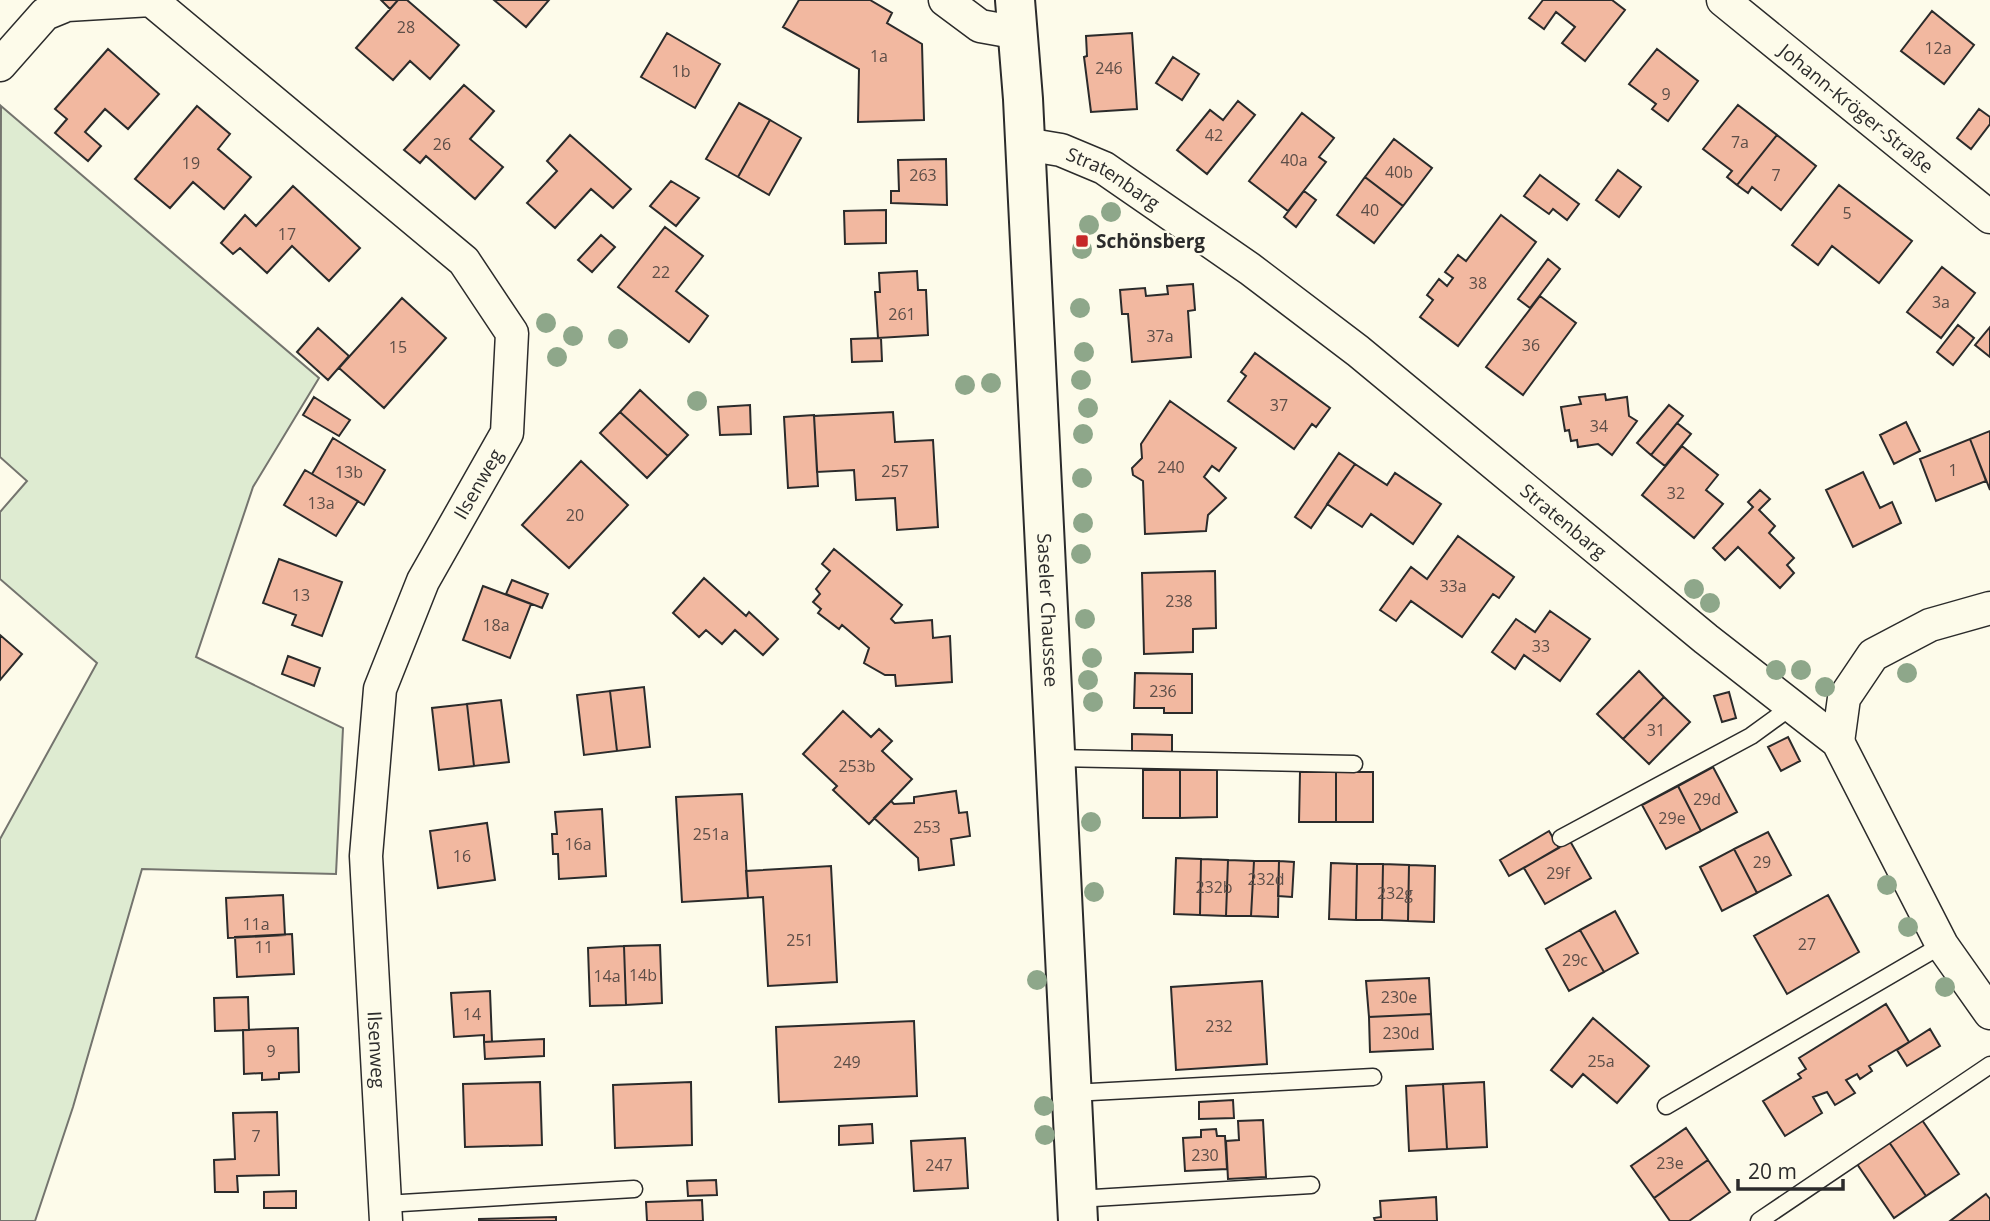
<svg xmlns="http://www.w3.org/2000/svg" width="1990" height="1221" viewBox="0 0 1990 1221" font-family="'Open Sans',sans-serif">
  <rect width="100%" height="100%" fill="#fdfbea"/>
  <path fill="#deebd1" stroke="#74746e" stroke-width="2" d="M1,106L319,378L253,487L196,657L343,728L336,874L142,869L73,1107L35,1221H0V839L97,663L0,579V512L27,481L0,457Z"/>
  <path fill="#f2b8a0" stroke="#2b2b2b" stroke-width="2" d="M381,0H398L390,9Z
    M398,0H407L459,45L430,79L410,61L393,80L356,48Z
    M494,0H549L526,27Z
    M799,0H870L892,13L887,23L922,44L924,120L858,122L859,69L783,27Z
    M1543,0H1612L1625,10L1585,61L1562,43L1575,27L1556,12L1544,29L1529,18Z
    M1932,11L1974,45L1944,84L1901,51Z
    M667,33L720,64L695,108L641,77Z
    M1132,33L1137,109L1091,112L1084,57L1087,56L1086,36Z
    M108,49L159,94L128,129L105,109L85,132L101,146L88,161L55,133L67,119L55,109Z
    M1657,49L1698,81L1668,121L1652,109L1656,104L1629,84Z
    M1173,57L1199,74L1182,100L1156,83Z
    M464,85L494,111L470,139L503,167L475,199L426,156L420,163L404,150Z
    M1238,101L1255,115L1207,174L1177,150L1210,110L1223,120Z
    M739,103L770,120L738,177L706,159Z
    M1738,105L1777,135L1737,185L1727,177L1732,171L1703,149Z
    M197,106L230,134L218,149L251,177L224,209L193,182L170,208L135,179Z
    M1979,109L1990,117V124L1971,149L1957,138Z
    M1302,113L1334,138L1319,157L1326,162L1288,211L1249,181Z
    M770,120L801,138L769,195L738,177Z
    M570,135L631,189L613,208L591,189L555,228L527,203L557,171L547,161Z
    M1777,135L1816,166L1781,210L1752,187L1748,193L1737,185Z
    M1394,139L1432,168L1403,206L1365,177Z
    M946,159L947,205L891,203V191H899L898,160Z
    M1618,170L1641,187L1619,217L1596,200Z
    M1540,175L1579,204L1567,220L1553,209L1549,214L1524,196Z
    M1365,177L1403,206L1374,243L1337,215Z
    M671,181L699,198L676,226L650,206Z
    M1839,185L1912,241L1879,283L1832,246L1818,265L1792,245Z
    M293,186L360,248L329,281L292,246L267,273L240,248L233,254L221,243L245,215L256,226Z
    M1304,191L1316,200L1296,227L1284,217Z
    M886,210V243L845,244L844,211Z
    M1501,215L1536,242L1458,346L1420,317L1433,300L1427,295L1439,279L1447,286L1453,278L1445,272L1458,255L1466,261Z
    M665,227L703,256L676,291L708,316L689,342L618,287Z
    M601,235L615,247L592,272L578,260Z
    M1548,259L1560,269L1530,308L1518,299Z
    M1942,267L1975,293L1941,338L1907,312Z
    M917,271L918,290H926L928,335L878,338L875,292H880L879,273Z
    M1193,284L1195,310L1188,311L1191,357L1132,362L1128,314H1122L1120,290L1145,288L1146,296L1168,294L1167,286Z
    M1540,296L1576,323L1523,395L1486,367Z
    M402,298L446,338L384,408L339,368Z
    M1958,325L1974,338L1953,365L1937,352Z
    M1990,327V357L1975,345Z
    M318,328L349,356L328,380L297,352Z
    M881,338L882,361L852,362L851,339Z
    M1255,353L1330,408L1316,427L1312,424L1294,449L1228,401L1246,376L1241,372Z
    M640,390L688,435L668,456L620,412Z
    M1605,394L1606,400L1627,397L1629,416L1637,421L1612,455L1598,444L1578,447L1577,440L1571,441L1569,430L1565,431L1561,407L1581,404L1579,397Z
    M314,397L350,420L339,436L303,415Z
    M1170,401L1236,448L1219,471L1212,466L1204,477L1226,498L1208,515L1206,531L1145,534L1143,481L1133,475L1132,468L1142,458L1141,444Z
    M750,405L751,434L720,435L718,407Z
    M1669,405L1683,416L1651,455L1637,443Z
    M620,412L668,456L647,478L600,433Z
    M893,412L895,442L933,440L938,527L897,530L895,498L856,500L854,470L817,472L814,416Z
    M814,415L818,486L788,488L784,417Z
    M1906,422L1920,451L1894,464L1880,435Z
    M1677,423L1691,434L1665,466L1651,455Z
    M1990,431V490L1970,439Z
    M333,438L385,470L364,505L312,474Z
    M1970,439L1986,481L1936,501L1920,459Z
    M1682,446L1718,475L1706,490L1723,504L1694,538L1642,495Z
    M1339,453L1355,464L1311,528L1295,517Z
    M581,461L628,505L569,568L522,525Z
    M1355,464L1387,485L1395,473L1441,504L1413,544L1371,514L1362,527L1327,504Z
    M305,470L358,501L336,536L284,505Z
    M1863,472L1880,508L1892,502L1901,523L1853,547L1826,490Z
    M1760,490L1770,499L1759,510L1775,526L1769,533L1794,558L1787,565L1794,573L1780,588L1738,547L1725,560L1713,548L1753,507L1748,502Z
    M1458,536L1514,577L1499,598L1493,594L1462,637L1411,601L1396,621L1380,610L1411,567L1427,579Z
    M834,549L902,605L891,619L895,623L932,620L933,638L950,636L952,682L896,686L895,675H885L864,663L869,648L842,625L839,629L818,613L821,609L813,602L820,594L816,589L830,571L822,564Z
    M279,559L342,582L322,636L292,625L296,615L263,603Z
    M1215,571L1216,628L1193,629V652L1144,654L1142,573Z
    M704,578L746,616L749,612L778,639L763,655L735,630L722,644L706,630L699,637L673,613Z
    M512,580L548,594L542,608L506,594Z
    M483,586L531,604L510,658L463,640Z
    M1550,611L1590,639L1560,681L1524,655L1515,669L1492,652L1516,619L1535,632Z
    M0,635L22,654L0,680Z
    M288,656L320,668L314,686L282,674Z
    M1639,671L1664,697L1623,739L1597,714Z
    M1135,673L1192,674V713H1164V708H1134Z
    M644,687L650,747L617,751L610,691Z
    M610,691L617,751L584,755L577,695Z
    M1729,692L1736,718L1722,722L1714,696Z
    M1664,697L1690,722L1649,764L1623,739Z
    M501,700L509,762L474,766L467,704Z
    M467,704L474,766L439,770L432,708Z
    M843,711L871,737L879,729L892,741L882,751L912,779L869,824L833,790L837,786L803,754Z
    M1132,734L1172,735V752L1132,751Z
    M1788,737L1800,761L1781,771L1768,747Z
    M1713,767L1737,812L1701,831L1678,786Z
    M1143,770H1180V818H1143Z
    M1180,770H1217V817L1180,818Z
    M1300,772H1336V822H1299Z
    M1336,772H1373V822H1336Z
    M1678,786L1701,831L1666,849L1642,805Z
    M956,791L959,813L967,812L970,836L951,839L954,865L919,870L918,858L874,818L891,801L894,804L914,803V797Z
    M742,794L748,898L682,902L676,797Z
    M602,809L606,876L559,879L558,854H553L552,834H557L555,812Z
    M487,823L495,880L438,888L430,831Z
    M1549,831L1559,848L1509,876L1500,860Z
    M1768,832L1791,875L1757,893L1734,849Z
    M1570,841L1591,878L1545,904L1524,868Z
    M1734,849L1757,893L1722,911L1700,867Z
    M1176,858L1201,859L1200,915L1174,914Z
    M1201,859L1228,860L1226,916L1200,915Z
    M1228,860L1254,861L1251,916H1226Z
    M1254,861H1279L1278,917L1251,916Z
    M1279,861L1294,862L1292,897L1278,896Z
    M1331,863L1357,864L1356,920L1329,919Z
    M1357,864H1383L1382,920H1356Z
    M1383,864L1409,865L1408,921L1382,920Z
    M1409,865L1435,866L1434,922L1408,921Z
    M831,866L837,982L768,986L763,897L748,898L746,871Z
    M283,895L285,935L228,938L226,898Z
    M1828,895L1859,952L1787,994L1754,936Z
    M1615,911L1638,953L1604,972L1580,930Z
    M1580,930L1604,972L1569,991L1546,949Z
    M292,934L294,974L237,977L235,937Z
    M660,945L662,1003L626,1005L624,946Z
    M624,946L626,1005L590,1006L588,948Z
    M1429,978L1431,1014L1369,1017L1366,981Z
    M1262,981L1267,1064L1176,1070L1171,987Z
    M490,991L492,1042H484V1035L454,1037L451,993Z
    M248,997L249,1030L215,1031L214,998Z
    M1886,1004L1909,1042L1869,1066L1872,1071L1860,1079L1857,1074L1846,1080L1855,1093L1835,1105L1827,1092L1813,1097L1822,1113L1785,1136L1763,1101L1801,1078L1798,1074L1806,1069L1799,1058Z
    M1431,1014L1433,1049L1370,1052L1369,1017Z
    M1593,1018L1649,1066L1617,1103L1583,1074L1572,1087L1551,1070Z
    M914,1021L917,1096L779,1102L776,1027Z
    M298,1028L299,1072L279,1073V1079L262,1080V1073L244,1074L243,1030Z
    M1930,1029L1940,1046L1907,1066L1897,1050Z
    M544,1039V1056L485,1059L484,1042Z
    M540,1082L542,1145L465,1147L463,1084Z
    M691,1082L692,1145L615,1148L613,1085Z
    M1484,1082L1487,1147L1447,1149L1443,1084Z
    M1443,1084L1447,1149L1409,1151L1406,1086Z
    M1233,1100L1234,1118L1199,1119V1102Z
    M277,1112L279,1175L237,1176L238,1192H215L214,1160L235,1159L233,1113Z
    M1263,1120L1266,1177L1228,1179L1226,1141L1239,1140L1238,1121Z
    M1922,1120L1959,1174L1926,1196L1889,1142Z
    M872,1124L873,1143L839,1145V1126Z
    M1686,1128L1708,1160L1654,1198L1631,1166Z
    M1216,1129L1217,1136H1225L1227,1169L1185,1171L1183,1138L1201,1137V1130Z
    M965,1138L968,1188L914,1191L911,1141Z
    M1889,1142L1926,1196L1894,1218L1857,1164Z
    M1708,1160L1730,1192L1689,1221H1670L1654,1198Z
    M716,1180L717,1195L688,1196L687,1181Z
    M296,1191V1208H264V1192Z
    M1986,1194L1990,1199V1221H1950Z
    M1436,1197L1437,1221H1375L1374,1218L1381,1217L1380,1201Z
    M702,1200L703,1221H647L646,1202Z
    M556,1217V1221H479V1219Z"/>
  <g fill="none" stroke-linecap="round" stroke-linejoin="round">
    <defs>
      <path id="service" d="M1055,758L1354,764
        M1561,838L1751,736L1791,707
        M1072,1093L1373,1077
        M1666,1106L1942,945
        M1077,1199L1311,1185
        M385,1204L634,1189
        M1759,1221L1990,1065"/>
      <g id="minor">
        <path d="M945,0L980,26L1019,33"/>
        <path id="s1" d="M1723,0L1990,217"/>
        <path id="s2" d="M0,65L45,14L67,5L151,0L464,261L512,333L507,433L423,581L380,689L366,856L386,1221"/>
        <path id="s3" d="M1025,144L1061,150L1104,168L1250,269L1358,351L1706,639L1838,742L1942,945L1990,1013"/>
        <path d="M1838,742L1844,698L1873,655L1930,625L1990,608"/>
      </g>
      <g id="primary">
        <path id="s4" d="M1015,0L1023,99L1078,1221"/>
      </g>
    </defs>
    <use href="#service" stroke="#2b2b2b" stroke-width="19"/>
    <use href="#minor" stroke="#2b2b2b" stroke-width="35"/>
    <use href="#primary" stroke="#2b2b2b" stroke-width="42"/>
    <use href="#service" stroke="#fdfbea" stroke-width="16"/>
    <use href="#minor" stroke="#fdfbea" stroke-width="32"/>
    <use href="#primary" stroke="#fdfbea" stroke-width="38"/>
  </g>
  <g fill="#8ea78a">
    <circle cx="1111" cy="212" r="10"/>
    <circle cx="1089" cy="225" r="10"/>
    <circle cx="1082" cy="249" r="10"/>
    <circle cx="1080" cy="308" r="10"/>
    <circle cx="546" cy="323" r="10"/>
    <circle cx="573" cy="336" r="10"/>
    <circle cx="618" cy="339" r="10"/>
    <circle cx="1084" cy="352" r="10"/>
    <circle cx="557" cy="357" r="10"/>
    <circle cx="1081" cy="380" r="10"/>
    <circle cx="991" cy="383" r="10"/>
    <circle cx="965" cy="385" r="10"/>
    <circle cx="697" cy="401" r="10"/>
    <circle cx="1088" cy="408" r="10"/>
    <circle cx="1083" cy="434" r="10"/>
    <circle cx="1082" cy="478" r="10"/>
    <circle cx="1083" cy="523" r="10"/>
    <circle cx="1081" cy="554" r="10"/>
    <circle cx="1694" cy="589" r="10"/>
    <circle cx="1710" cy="603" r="10"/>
    <circle cx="1085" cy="619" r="10"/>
    <circle cx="1092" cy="658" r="10"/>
    <circle cx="1776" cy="670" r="10"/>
    <circle cx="1801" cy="670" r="10"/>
    <circle cx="1907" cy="673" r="10"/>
    <circle cx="1088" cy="680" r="10"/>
    <circle cx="1825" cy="687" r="10"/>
    <circle cx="1093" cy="702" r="10"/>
    <circle cx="1091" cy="822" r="10"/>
    <circle cx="1887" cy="885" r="10"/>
    <circle cx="1094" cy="892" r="10"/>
    <circle cx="1908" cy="927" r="10"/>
    <circle cx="1037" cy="980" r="10"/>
    <circle cx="1945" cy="987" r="10"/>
    <circle cx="1044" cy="1106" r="10"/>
    <circle cx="1045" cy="1135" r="10"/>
  </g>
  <rect fill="#c62828" stroke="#fdfbea" stroke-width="2.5" x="1075" y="234" width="14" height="14" rx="3.5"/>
  <g text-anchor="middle" stroke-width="5" stroke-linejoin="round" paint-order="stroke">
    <g font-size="16" fill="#5d4e48">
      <text x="406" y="33">28</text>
      <text x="1938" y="54">12a</text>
      <text x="879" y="62">1a</text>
      <text x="1109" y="74">246</text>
      <text x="681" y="77">1b</text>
      <text x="1666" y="100">9</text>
      <text x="1214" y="141">42</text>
      <text x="1740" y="148">7a</text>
      <text x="442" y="150">26</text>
      <text x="1294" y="166">40a</text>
      <text x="191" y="169">19</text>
      <text x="1399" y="178">40b</text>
      <text x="923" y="181">263</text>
      <text x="1776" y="181">7</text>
      <text x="1370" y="216">40</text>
      <text x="1847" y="219">5</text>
      <text x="287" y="240">17</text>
      <text x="661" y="278">22</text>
      <text x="1478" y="289">38</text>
      <text x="1941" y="308">3a</text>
      <text x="902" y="320">261</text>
      <text x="1160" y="342">37a</text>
      <text x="1531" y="351">36</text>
      <text x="398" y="353">15</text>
      <text x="1279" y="411">37</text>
      <text x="1599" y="432">34</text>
      <text x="1171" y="473">240</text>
      <text x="1953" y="476">1</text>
      <text x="895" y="477">257</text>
      <text x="349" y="478">13b</text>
      <text x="1676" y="499">32</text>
      <text x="321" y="509">13a</text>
      <text x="575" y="521">20</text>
      <text x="1453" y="592">33a</text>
      <text x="301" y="601">13</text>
      <text x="1179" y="607">238</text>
      <text x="496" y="631">18a</text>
      <text x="1541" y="652">33</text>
      <text x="1163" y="697">236</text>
      <text x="1656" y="736">31</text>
      <text x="857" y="772">253b</text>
      <text x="1707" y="805">29d</text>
      <text x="1672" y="824">29e</text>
      <text x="927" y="833">253</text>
      <text x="711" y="840">251a</text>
      <text x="578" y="850">16a</text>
      <text x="462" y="862">16</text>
      <text x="1762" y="868">29</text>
      <text x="1558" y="879">29f</text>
      <text x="1266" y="885">232d</text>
      <text x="1214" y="893">232b</text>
      <text x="1395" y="899">232g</text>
      <text x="256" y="930">11a</text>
      <text x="800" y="946">251</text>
      <text x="1807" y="950">27</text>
      <text x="264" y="953">11</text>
      <text x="1575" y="966">29c</text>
      <text x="643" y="981">14b</text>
      <text x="607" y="982">14a</text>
      <text x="1399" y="1003">230e</text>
      <text x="472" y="1020">14</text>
      <text x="1219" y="1032">232</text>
      <text x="1401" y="1039">230d</text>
      <text x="271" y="1057">9</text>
      <text x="1601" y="1067">25a</text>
      <text x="847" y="1068">249</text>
      <text x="256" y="1142">7</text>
      <text x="1205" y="1161">230</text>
      <text x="1670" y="1169">23e</text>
      <text x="939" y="1171">247</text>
    </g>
    <g font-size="19" fill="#2b2b2b" stroke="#fdfbea">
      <text dy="7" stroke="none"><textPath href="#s1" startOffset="172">Johann-Kröger-Straße</textPath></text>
      <text dy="7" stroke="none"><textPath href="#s3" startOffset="96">Stratenbarg</textPath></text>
      <text transform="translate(478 484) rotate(-60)" y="7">Ilsenweg</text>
      <text dy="7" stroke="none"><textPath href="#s3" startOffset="663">Stratenbarg</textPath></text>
      <text dy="7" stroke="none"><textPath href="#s4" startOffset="611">Saseler Chaussee</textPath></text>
      <text dy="7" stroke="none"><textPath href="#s2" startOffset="1418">Ilsenweg</textPath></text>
    </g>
    <g font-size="19" font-weight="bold" fill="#2b2b2b" stroke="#fdfbea" text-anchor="start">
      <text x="1096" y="248">Schönsberg</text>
    </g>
  </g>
  <path d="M1738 1179v10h105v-10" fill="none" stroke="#2b2b2b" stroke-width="3.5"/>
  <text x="1748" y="1179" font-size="21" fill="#2b2b2b" stroke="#fdfbea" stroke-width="5" paint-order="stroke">20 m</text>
</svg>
